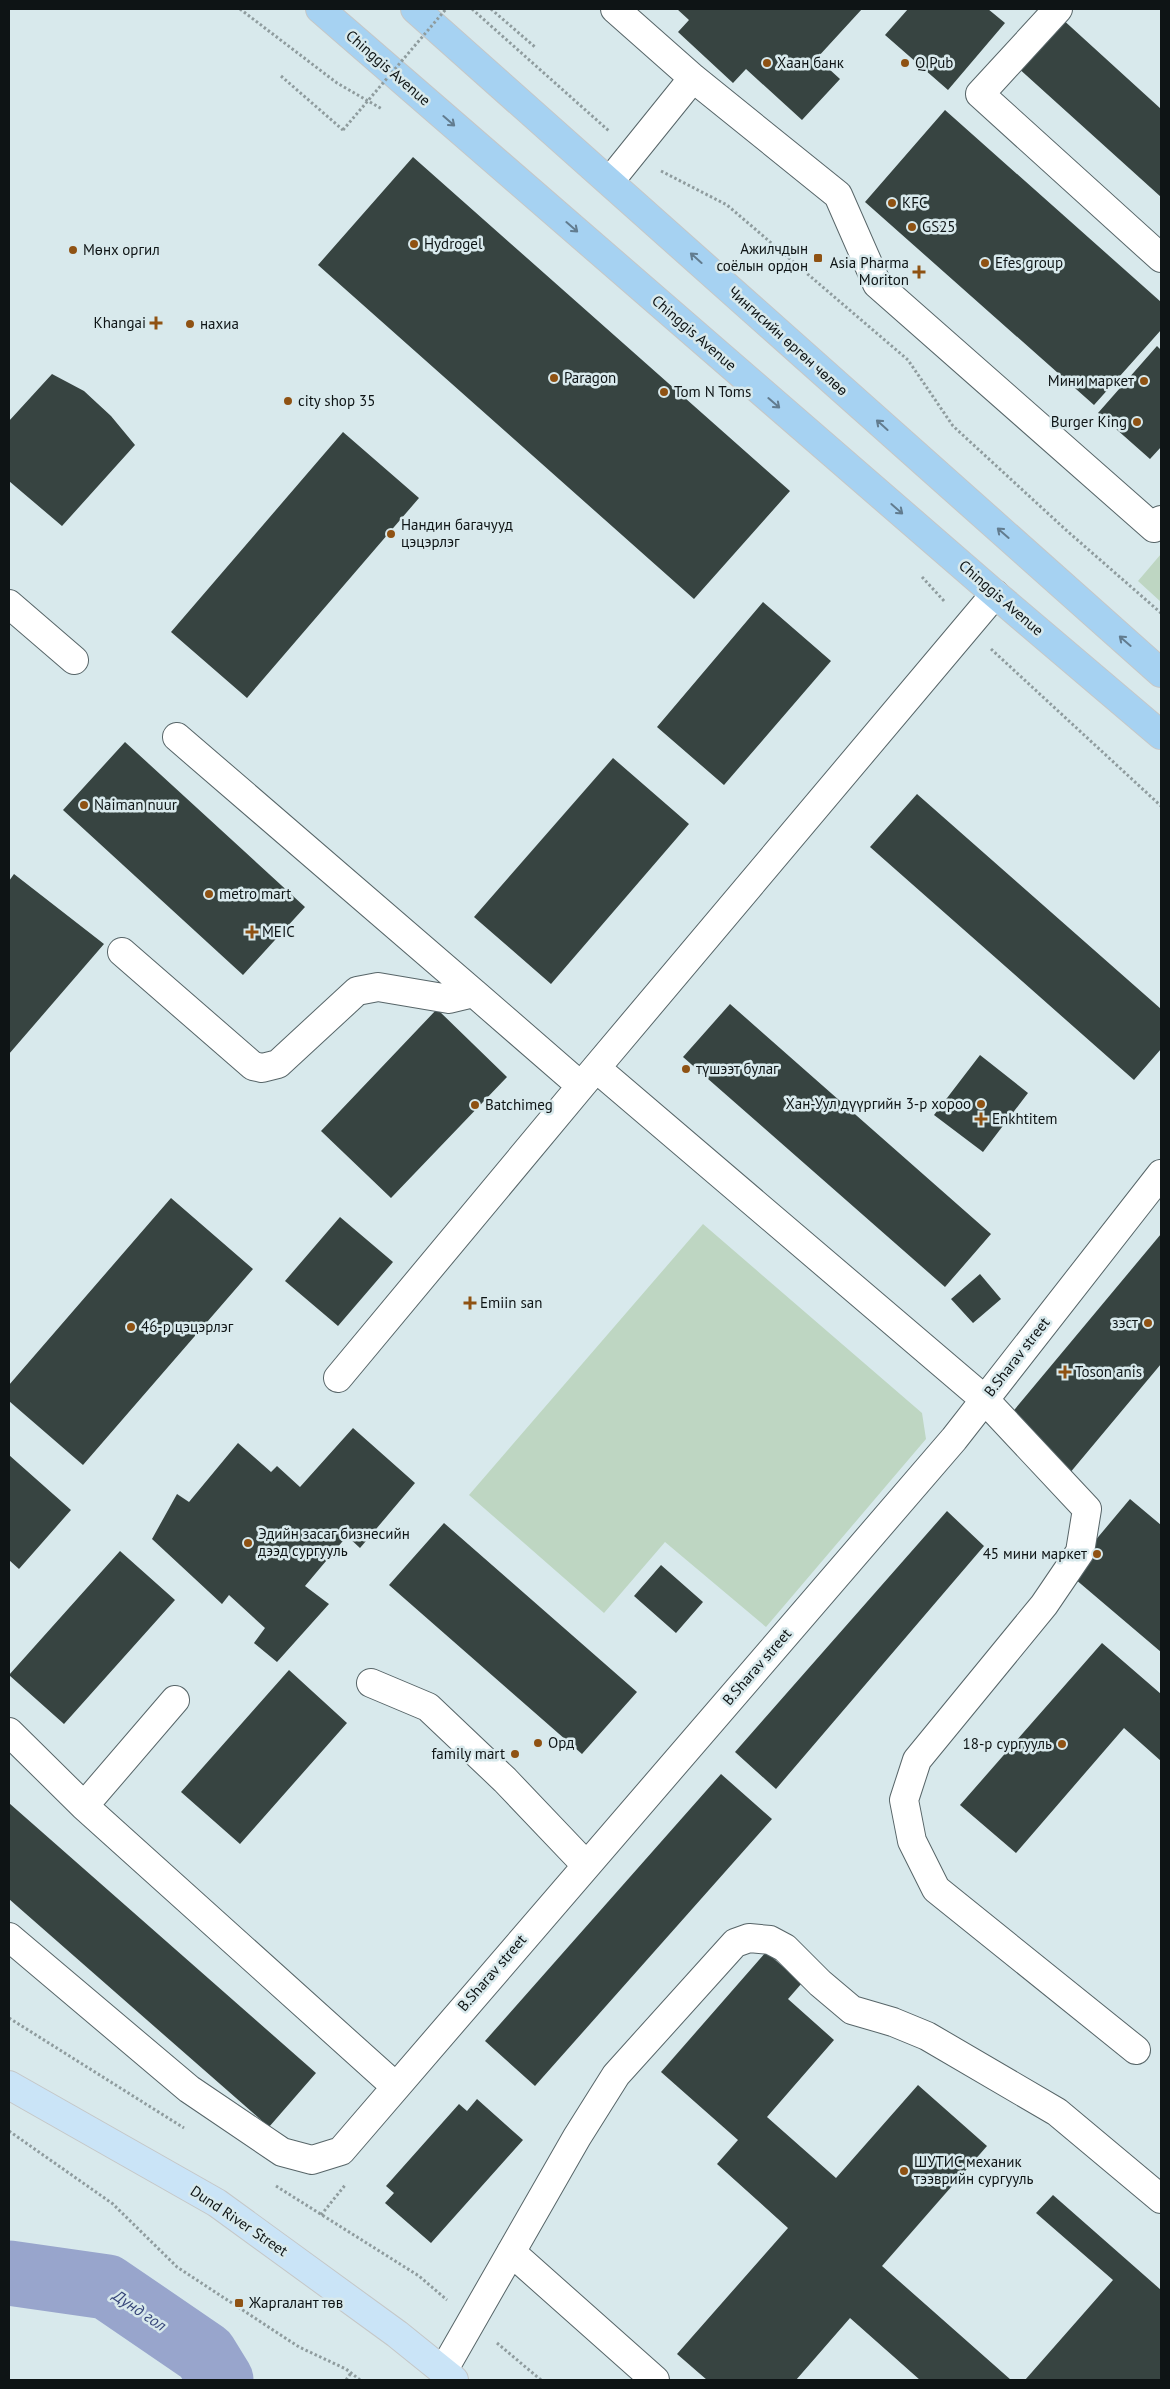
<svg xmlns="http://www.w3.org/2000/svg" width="1170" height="2389" viewBox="0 0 1170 2389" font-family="'PT Sans',sans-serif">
  <rect width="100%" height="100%" fill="#d8e9ec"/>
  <path fill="#bed6c2" d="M1161,554V602L1138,581Z
    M703,1224L922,1413L926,1439L766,1627L665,1542L604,1613L469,1495Z"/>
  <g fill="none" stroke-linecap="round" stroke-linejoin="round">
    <path stroke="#98a5cc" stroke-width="65" d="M9,2273L107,2287L205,2354L221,2380"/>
  </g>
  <path fill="#374441" d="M677,9H862L817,58L840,79L802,120L746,69L733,83L678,32L689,20Z
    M908,9H988L1005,23L948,90L885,35Z
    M1060,17L1161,109V197L1016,66Z
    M945,110L1161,302V330L1094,405L865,202Z
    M413,157L790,491L694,599L318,265Z
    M1157,346L1161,350V447L1150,459L1098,413Z
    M52,374L84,391L111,416L135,445L62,526L9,481V421Z
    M343,432L419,498L247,698L171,632Z
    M763,602L831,661L724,785L657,727Z
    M125,742L305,907L243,975L63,810Z
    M613,758L689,824L551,984L474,917Z
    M917,794L1161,1009V1049L1134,1080L870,847Z
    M14,874L104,944L9,1054V881Z
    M730,1004L991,1234L945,1287L683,1057Z
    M437,1009L507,1077L391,1198L321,1131Z
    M980,1055L1028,1093L983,1152L934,1115Z
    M171,1198L253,1269L83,1465L9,1401V1385Z
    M340,1217L393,1262L338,1326L285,1281Z
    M1161,1234V1364L1069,1474L1005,1421Z
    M980,1274L1001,1299L973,1323L951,1299Z
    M353,1428L415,1483L360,1548L347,1536L305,1586L329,1604L277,1662L254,1643L265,1628L229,1595L222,1604L152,1539L177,1494L189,1502L238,1443L271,1472L277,1466L300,1487Z
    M9,1455L71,1510L19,1569L9,1560Z
    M1130,1499L1161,1525V1652L1068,1573Z
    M947,1511L984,1546L776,1789L735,1752Z
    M444,1523L637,1692L582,1754L389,1585Z
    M120,1551L175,1600L64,1724L9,1675Z
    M661,1565L703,1602L676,1633L634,1596Z
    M1102,1643L1161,1694V1761L1124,1728L1016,1853L960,1805Z
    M289,1670L347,1723L240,1844L181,1792Z
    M721,1774L772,1819L535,2086L485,2041Z
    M9,1803L316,2073L269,2127L9,1899Z
    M766,1952L802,1983L788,1999L834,2040L767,2117L836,2178L918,2085L987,2146L882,2266L1011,2380H920L850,2318L796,2380H707L677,2354L788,2228L717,2164L738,2140L661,2072Z
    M477,2099L523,2140L431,2243L385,2203L394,2193L386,2186L459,2104L467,2111Z
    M1053,2195L1161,2290V2380H1025L1113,2280L1036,2213Z"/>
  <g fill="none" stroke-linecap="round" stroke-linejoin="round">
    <defs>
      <path id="minor" d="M615,9L693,78L838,195L877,284L1154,528L1161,520
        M1058,9L980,94L1161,258
        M610,181L693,78
        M9,604L74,660
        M177,737L474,993
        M122,952L253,1066L262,1068L278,1064L357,991L378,987L449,999L474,993L581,1086
        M596,1068L984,1399L1087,1509L1080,1552L1044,1605L917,1760L904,1800L912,1841L936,1889L1136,2050
        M338,1378L596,1068L995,594
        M371,1683L428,1707L505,1780L585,1864
        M9,1732L84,1806L395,2086
        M84,1806L175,1700
        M9,1937L189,2089L282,2152L312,2160L341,2151L954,1439L1161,1174
        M511,2252L655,2380
        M443,2371L577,2137L616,2075L735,1943L749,1938L770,1940L785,1948L820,1983L852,2010L893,2022L927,2036L1057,2112L1161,2199"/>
      <path id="major" d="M9,2085L217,2203L397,2334L454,2380"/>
      <path id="highway" d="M320,9L995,594L1161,735
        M415,9L1161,673"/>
    </defs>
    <use href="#minor" stroke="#576568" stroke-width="30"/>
    <use href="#major" stroke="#c5c7c7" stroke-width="30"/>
    <use href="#highway" stroke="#c5c7c7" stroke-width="30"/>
    <path stroke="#8f9c9e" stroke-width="3" stroke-dasharray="2.5 2.5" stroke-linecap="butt" d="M240,9L337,83L382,109
      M472,9L609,131
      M491,9L535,47
      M281,76L343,130
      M661,171L727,205L908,360L953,426L1066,530L1161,613
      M922,577L945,602
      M991,649L1161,806
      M9,2018L184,2128
      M9,2131L113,2204L177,2267L299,2347L346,2369L360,2380
      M276,2186L419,2276L447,2300
      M321,2215L346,2184
      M497,2343L541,2380
      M346,2380L351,2373"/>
    <use href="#minor" stroke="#fff" stroke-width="28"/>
    <use href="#major" stroke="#cae4f7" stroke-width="28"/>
    <use href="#highway" stroke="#a6d2f2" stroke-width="28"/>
    <path stroke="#8f9c9e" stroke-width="3" stroke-dasharray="2.5 2.5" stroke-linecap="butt" d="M343,130L446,9"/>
  </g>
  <defs><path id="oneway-shaft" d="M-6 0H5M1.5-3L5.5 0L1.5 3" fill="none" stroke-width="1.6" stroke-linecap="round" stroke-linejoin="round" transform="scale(1.25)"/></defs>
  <g stroke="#627c8f">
    <use href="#oneway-shaft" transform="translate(449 121) rotate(41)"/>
    <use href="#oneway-shaft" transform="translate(572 227) rotate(41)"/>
    <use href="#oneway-shaft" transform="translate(696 258) rotate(-138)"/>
    <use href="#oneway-shaft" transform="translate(774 403) rotate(41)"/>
    <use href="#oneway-shaft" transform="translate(882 425) rotate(-138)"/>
    <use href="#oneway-shaft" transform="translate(897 509) rotate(41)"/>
    <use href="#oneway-shaft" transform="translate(1003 533) rotate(-139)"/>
    <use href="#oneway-shaft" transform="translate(1125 641) rotate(-139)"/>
  </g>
  <g fill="#8f5213" stroke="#d8e9ec" stroke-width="2">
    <circle cx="767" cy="63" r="5"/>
    <circle cx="905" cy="63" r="5"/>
    <circle cx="892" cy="203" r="5"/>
    <circle cx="912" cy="227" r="5"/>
    <circle cx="414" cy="244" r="5"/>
    <circle cx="73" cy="250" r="5"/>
    <rect x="813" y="253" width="10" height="10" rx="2.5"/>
    <circle cx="985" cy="263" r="5"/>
    <path d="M916.5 264.5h5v5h5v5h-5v5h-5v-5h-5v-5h5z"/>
    <path d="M153.5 315.5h5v5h5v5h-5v5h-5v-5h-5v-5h5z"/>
    <circle cx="190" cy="324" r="5"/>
    <circle cx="554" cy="378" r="5"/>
    <circle cx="1144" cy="381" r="5"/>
    <circle cx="664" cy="392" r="5"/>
    <circle cx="288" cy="401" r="5"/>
    <circle cx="1137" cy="422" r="5"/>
    <circle cx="391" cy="534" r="5"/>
    <circle cx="84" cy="805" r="5"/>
    <circle cx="209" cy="894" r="5"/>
    <path d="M249.5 924.5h5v5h5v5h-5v5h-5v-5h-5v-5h5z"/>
    <circle cx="686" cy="1069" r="5"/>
    <circle cx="981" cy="1104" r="5"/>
    <circle cx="475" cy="1105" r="5"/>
    <path d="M978.5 1111.5h5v5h5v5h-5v5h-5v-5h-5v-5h5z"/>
    <path d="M467.5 1295.5h5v5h5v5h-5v5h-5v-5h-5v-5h5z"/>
    <circle cx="1148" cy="1323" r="5"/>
    <circle cx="131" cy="1327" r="5"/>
    <path d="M1062.5 1364.5h5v5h5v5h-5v5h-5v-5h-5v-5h5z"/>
    <circle cx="248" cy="1543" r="5"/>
    <circle cx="1097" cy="1554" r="5"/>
    <circle cx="538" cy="1743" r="5"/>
    <circle cx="1062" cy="1744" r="5"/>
    <circle cx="515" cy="1754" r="5"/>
    <circle cx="904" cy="2171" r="5"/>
    <rect x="234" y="2298" width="10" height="10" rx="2.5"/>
  </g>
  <g text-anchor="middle" stroke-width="5" stroke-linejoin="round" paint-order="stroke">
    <g font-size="15" fill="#0e1415" stroke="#d8e9ec" text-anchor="start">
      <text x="777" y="68">Хаан банк</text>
      <text x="915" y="68">Q Pub</text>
      <text x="902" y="208">KFC</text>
      <text x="922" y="232">GS25</text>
      <text x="424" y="249">Hydrogel</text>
      <text x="808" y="254" text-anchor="end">Ажилчдын<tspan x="808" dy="17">соёлын ордон</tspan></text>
      <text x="83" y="255">Мөнх оргил</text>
      <text x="909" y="268" text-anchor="end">Asia Pharma<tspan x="909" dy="17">Moriton</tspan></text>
      <text x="995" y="268">Efes group</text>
      <text x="146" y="328" text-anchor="end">Khangai</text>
      <text x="200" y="329">нахиа</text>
      <text x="564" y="383">Paragon</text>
      <text x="1134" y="386" text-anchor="end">Мини маркет</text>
      <text x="674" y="397">Tom N Toms</text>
      <text x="298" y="406">city shop 35</text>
      <text x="1127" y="427" text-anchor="end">Burger King</text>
      <text x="401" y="530">Нандин багачууд<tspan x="401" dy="17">цэцэрлэг</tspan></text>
      <text x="94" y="810">Naiman nuur</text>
      <text x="219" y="899">metro mart</text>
      <text x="262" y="937">MEIC</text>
      <text x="696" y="1074">түшээт булаг</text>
      <text x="971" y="1109" text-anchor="end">Хан-Уул дүүргийн 3-р хороо</text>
      <text x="485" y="1110">Batchimeg</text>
      <text x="992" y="1124">Enkhtitem</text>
      <text x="480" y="1308">Emiin san</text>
      <text x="1138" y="1328" text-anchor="end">зэст</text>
      <text x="141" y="1332">46-р цэцэрлэг</text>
      <text x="1075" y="1377">Toson anis</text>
      <text x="258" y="1539">Эдийн засаг бизнесийн<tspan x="258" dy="17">дээд сургууль</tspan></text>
      <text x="1087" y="1559" text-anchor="end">45 мини маркет</text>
      <text x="548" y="1748">Орд</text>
      <text x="1052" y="1749" text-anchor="end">18-р сургууль</text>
      <text x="505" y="1759" text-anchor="end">family mart</text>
      <text x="914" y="2167">ШУТИС механик<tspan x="914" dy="17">тээврийн сургууль</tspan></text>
      <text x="249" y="2308">Жаргалант төв</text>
    </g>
    <g font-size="15" fill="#0e1415" stroke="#d8e9ec">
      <text transform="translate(388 68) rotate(41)" y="5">Chinggis Avenue</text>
      <text transform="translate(694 333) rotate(41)" y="5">Chinggis Avenue</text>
      <text transform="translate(788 341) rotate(42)" y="5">Чингисийн өргөн чөлөө</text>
      <text transform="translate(1001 598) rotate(41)" y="5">Chinggis Avenue</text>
      <text transform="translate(1017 1357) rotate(-52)" y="5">B.Sharav street</text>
      <text transform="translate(757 1667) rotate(-49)" y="5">B.Sharav street</text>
      <text transform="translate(492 1973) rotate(-49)" y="5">B.Sharav street</text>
      <text transform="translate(239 2221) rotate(34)" y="5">Dund River Street</text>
    </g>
    <g font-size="16" font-style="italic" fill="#38477a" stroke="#d8e9ec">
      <text transform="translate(140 2310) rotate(34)" y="6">Дунд гол</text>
    </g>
  </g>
  <rect width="1170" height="2389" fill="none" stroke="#0e1415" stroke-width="20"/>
</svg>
